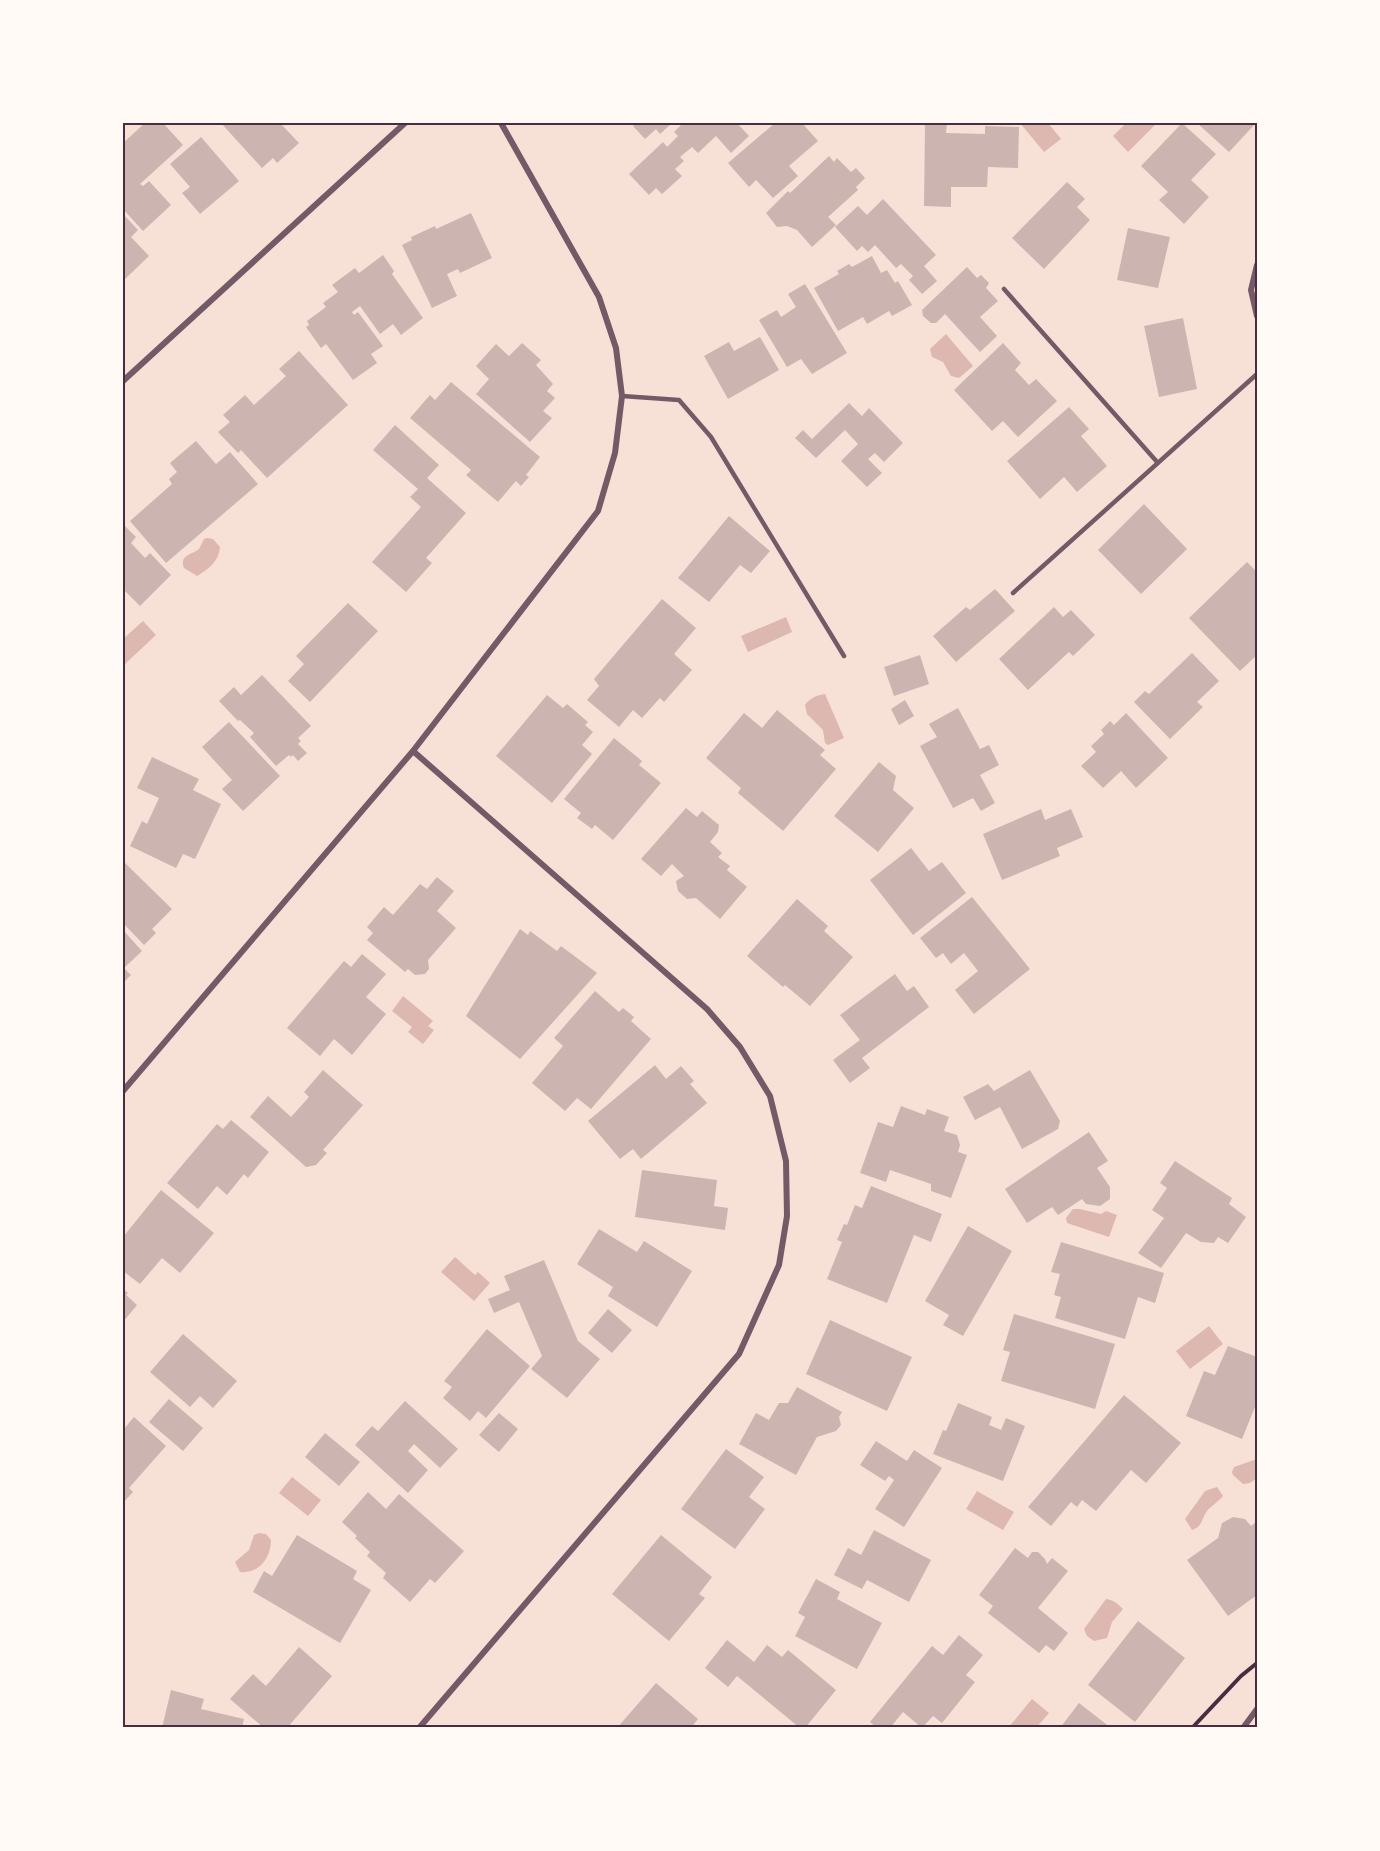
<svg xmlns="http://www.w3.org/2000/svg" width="1380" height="1851" viewBox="0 0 1380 1851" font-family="'Open Sans',sans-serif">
  <rect width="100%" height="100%" fill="#f7e1d7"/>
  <path fill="#dcb8b0" d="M1020,123H1048L1061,139L1044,152Z
    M1126,123H1157L1128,152L1113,136Z
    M946,334L973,366L959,378L951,376L943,362L932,357L930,349Z
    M207,538L213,539L220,547C219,561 209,569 197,576L184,568C179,555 191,555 199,549L204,539Z
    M786,617L792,632L748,652L741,636Z
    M143,621L156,635L125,664L123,662V639Z
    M825,694L844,738L828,745L825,743L823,730L807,714L805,705C810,698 817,695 825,694Z
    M403,996L433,1021L428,1026L434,1030L423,1044L408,1032L412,1027L392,1011Z
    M1073,1209H1080L1101,1214L1106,1211L1117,1215L1109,1237L1067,1223L1066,1218Z
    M455,1257L475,1275L478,1272L490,1283L474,1301L441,1272Z
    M1209,1326L1223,1344L1190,1369L1176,1351Z
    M1257,1459V1478L1250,1483L1243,1484L1233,1475L1232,1472L1234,1467Z
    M292,1477L321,1500L308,1516L279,1493Z
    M1217,1487L1223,1496C1218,1502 1211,1506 1207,1511C1201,1520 1203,1526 1192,1530L1185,1519L1205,1491Z
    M977,1491L1014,1512L1003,1530L966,1509Z
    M259,1533L266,1534L271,1540C271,1558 259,1574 240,1572L235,1562L249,1550L254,1535Z
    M1106,1599C1114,1600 1118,1604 1123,1609L1112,1622L1107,1638L1094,1641L1087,1636L1084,1629Z
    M1032,1699L1049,1713L1036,1728H1008Z"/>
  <path fill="#ccb4b1" d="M145,123H163L183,145L140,184L143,186L149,181L171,205L143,231L123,209V143Z
    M221,123H280L299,143L277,163L273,158L262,168Z
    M636,123H672L660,134L656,129L645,139L633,126Z
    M683,123H737L749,136L731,153L716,136L698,153L692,147L680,157L684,161L675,169L682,176L662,194L656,188L649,195L629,174L663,142L667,147L678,136L674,132Z
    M775,123H802L818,141L789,166L798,176L773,198L756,180L749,187L728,163Z
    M925,123H947L946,133L985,134V126L1019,127L1018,168L988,167L987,187H951V207L924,206Z
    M1182,123L1216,154L1191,180L1209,197L1184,224L1159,200L1168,192L1141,166Z
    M1197,123H1256L1229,152Z
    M201,137L239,181L200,214L182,193L190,187L170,164Z
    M829,156L834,162L837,158L851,172L856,168L865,178L856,187L858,190L828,217L836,225L812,247L797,230L787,226L777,227L766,213L788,191L790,193Z
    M1067,182L1085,199L1077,207L1090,220L1044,269L1012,238Z
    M883,199L936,255L924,266L937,281L922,294L909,280L913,276L901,264L896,268L875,245L868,252L862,246L857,251L835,227L858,206L867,215Z
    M471,213L492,258L460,273L458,269L447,274L457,296L432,308L402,245L412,240L411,237L435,226L436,229Z
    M123,214L138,230L131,237L149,256L123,281Z
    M1128,228L1170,237L1158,288L1117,280Z
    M383,255L394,271L392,274L423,318L401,335L393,324L380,334L360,306L352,312L354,315L358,312L383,346L371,354L377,363L353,380L326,344L321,348L306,327L309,325L307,321L326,307L323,303L338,292L332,285L355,268L359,273Z
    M872,256L881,273L887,270L895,283L898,281L912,305L892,316L889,311L867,324L863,317L838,331L814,288L839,274L837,271L849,264L852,267Z
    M967,267L977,278L981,275L989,283L986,288L998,301L980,317L997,336L980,352L945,314L936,323H931L923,316L922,310Z
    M805,284L847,353L812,374L801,359L787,367L759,320L777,310L781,317L796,307L788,294Z
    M1183,318L1197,389L1159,397L1144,326Z
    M760,337L779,370L728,399L704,356L729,342L734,351Z
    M522,343L541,360L536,365L553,384L547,391L555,398L543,411L552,418L530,442L476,394L489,379L476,366L496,344L509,356Z
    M1003,343L1021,363L1015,370L1029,385L1036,379L1057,401L1018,437L1003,421L992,431L954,390Z
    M299,351L348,405L267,478L241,450L238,453L218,432L230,422L223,415L245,395L254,405L286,376L279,369Z
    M451,382L540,457L526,475L529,477L521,486L516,481L498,502L466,475L471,470L410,418L430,395L435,400Z
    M849,403L862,416L869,408L903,443L884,462L875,453L868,459L882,473L867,487L841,461L858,444L845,430L816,458L795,438L803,430L812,439Z
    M1069,407L1089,429L1081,436L1107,466L1077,492L1064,477L1040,499L1007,461Z
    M395,425L439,465L427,478L466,513L426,558L432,563L406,592L372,562L421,507L410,497L418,489L373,450Z
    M196,441L216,464L230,452L258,484L166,563L130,521L172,484L169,479L177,472L170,463Z
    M1144,504L1187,549L1141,594L1098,550Z
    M729,516L770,551L751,573L740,565L709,602L678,578Z
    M123,524L136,537L131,543L145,558L150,553L171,575L140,606L124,590L123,591Z
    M1247,562L1257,572V655L1240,671L1189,618Z
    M995,589L1015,611L956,662L933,636L966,607L970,610Z
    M662,599L696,628L674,654L692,670L664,702L660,698L642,718L633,710L619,727L587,700L599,686L594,679Z
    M348,603L378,631L310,702L288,681L304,664L296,656Z
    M1054,607L1063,617L1071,610L1095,635L1073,656L1069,652L1028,690L999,659Z
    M1192,653L1219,681L1197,702L1203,707L1170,739L1134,702L1145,691L1149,694Z
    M920,655L929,684L894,696L884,667Z
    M262,675L311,726L298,738L301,741L298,744L307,753L298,761L293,755L291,757L289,755L276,766L250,737L254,733L240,720L238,721L219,701L234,687L241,695Z
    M547,695L563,708L567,704L588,722L585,725L593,732L582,745L592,754L552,803L496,756Z
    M905,700L914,716L899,725L891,709Z
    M958,708L980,749L989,745L999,765L980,775L995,803L981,811L973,798L953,808L920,746L937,737L929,724Z
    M777,710L825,750L820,755L836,769L783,831L738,793L741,788L706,758L744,713L762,728Z
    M1126,713L1168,758L1136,788L1121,771L1103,788L1081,766L1096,752L1091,746L1104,734L1101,730L1110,721L1114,725Z
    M229,722L280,776L243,811L222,789L232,780L202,747Z
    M614,738L642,761L639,765L661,783L613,840L595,825L592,829L577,818L581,813L564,799Z
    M152,757L199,779L193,790L221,804L195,859L183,854L176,868L130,846L142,821L147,824L159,798L137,788Z
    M879,762L896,776L893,790L914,808L878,852L834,816Z
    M686,808L697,817L702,811L719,825L718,832L710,842L722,853L718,857L730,866L727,870L747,887L720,919L696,898L687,899L678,891L676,881L684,876L672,864L661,876L641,859Z
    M1041,809L1045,820L1071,809L1083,837L1057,848L1060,856L1002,880L983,834Z
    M911,848L929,871L942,862L966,893L913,935L870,880Z
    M123,861L172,909L152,929L156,933L144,945L123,923Z
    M437,877L454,891L437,911L456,928L428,960L429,969L425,974L415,975L408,969L405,972L367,940L373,933L367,927L384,907L393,915L420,884L427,889Z
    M972,897L1030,969L974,1014L955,990L978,971L964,953L951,964L943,953L936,958L920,938Z
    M797,899L828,926L824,931L853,957L810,1006L785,985L783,987L747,956Z
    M520,929L528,935L530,931L557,951L561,946L597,973L520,1059L466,1016Z
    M123,930L142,951L124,968L131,975L123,983Z
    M362,954L386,974L366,997L386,1014L352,1055L334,1039L320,1056L287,1028L344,961L351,967Z
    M895,974L907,991L914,986L929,1007L862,1058L870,1068L850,1083L833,1060L860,1040L840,1015Z
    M595,991L619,1012L623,1008L634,1017L631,1021L651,1039L591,1109L577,1098L565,1111L532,1083L563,1046L554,1038Z
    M655,1065L666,1079L681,1066L694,1081L690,1084L707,1103L641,1159L633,1149L620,1159L588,1121Z
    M323,1070L363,1105L323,1150L327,1153L316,1165L306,1167L250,1117L268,1096L291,1117L309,1097L304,1092Z
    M1030,1070L1060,1121L1058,1129L1022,1149L1000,1107L975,1120L963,1097L988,1084L994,1091Z
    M901,1106L925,1115L927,1109L949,1117L944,1131L957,1135L960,1145L958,1152L967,1155L951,1198L931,1191V1184L890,1170L886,1182L860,1173L878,1122L893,1127Z
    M231,1120L269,1152L248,1178L244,1174L227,1195L217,1186L198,1209L167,1183L217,1124L223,1129Z
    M1089,1132L1108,1161L1097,1168L1110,1187V1199L1100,1206L1086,1204L1082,1199L1058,1215L1052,1207L1027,1223L1005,1189Z
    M1175,1161L1232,1198L1229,1204L1246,1217L1228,1243L1218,1237L1214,1243L1201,1242L1186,1233L1161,1268L1138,1253L1164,1218L1152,1210L1167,1188L1160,1183Z
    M642,1170L717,1180L714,1206L728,1208L725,1230L635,1217Z
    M871,1186L942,1214L931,1242L914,1235L887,1303L827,1279L842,1242L837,1240L844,1224L847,1225L855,1205L862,1208Z
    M161,1190L214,1233L180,1273L162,1258L140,1284L123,1271V1237Z
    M968,1226L1012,1251L963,1336L943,1325L949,1315L925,1301Z
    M599,1229L637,1252L644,1241L692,1271L657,1327L608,1296L613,1287L577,1264Z
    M1061,1242L1164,1273L1155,1303L1138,1297L1125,1339L1055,1318L1061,1297L1054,1295L1060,1274L1051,1272Z
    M544,1260L578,1341L600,1359L567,1398L531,1369L542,1356L519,1302L494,1313L488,1299L510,1290L504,1276Z
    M123,1289L128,1293L126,1295L137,1305L123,1322Z
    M608,1309L632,1330L612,1353L588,1333Z
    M1014,1314L1115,1344L1095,1409L1001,1381L1010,1352L1003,1350Z
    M830,1320L912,1357L887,1411L806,1374Z
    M487,1329L530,1366L486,1418L478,1411L470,1421L443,1398L452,1387L444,1381Z
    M183,1334L237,1381L213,1408L200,1396L190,1407L150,1372Z
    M1228,1346L1257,1357V1402L1242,1439L1186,1416L1204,1371L1215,1375Z
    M797,1387L842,1412L839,1417L841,1425L836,1431L817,1437L796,1475L739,1444L756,1413L769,1420L779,1403H788Z
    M1124,1395L1181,1443L1146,1483L1131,1470L1096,1511L1082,1500L1077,1507L1071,1502L1051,1526L1028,1507Z
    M169,1399L203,1428L183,1451L149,1422Z
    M405,1401L458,1449L440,1468L414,1444L408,1451L428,1470L408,1493L355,1445L372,1426L378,1431Z
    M958,1403L992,1417L989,1425L1001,1430L1006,1418L1025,1426L1003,1481L933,1454L943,1430L946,1431Z
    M499,1413L518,1429L499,1452L479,1435Z
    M134,1417L166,1446L129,1488L133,1492L123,1503V1430Z
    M325,1433L360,1462L339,1486L305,1457Z
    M876,1441L907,1461L914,1450L942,1468L904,1527L875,1509L894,1480L889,1476L885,1481L860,1465Z
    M726,1449L764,1477L749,1497L765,1509L735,1549L681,1509Z
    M368,1492L386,1509L399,1494L464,1551L435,1583L430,1579L410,1602L383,1578L386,1573L367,1556L370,1552L355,1538L357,1536L342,1522Z
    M1233,1517L1245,1519L1251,1526L1257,1521V1595L1228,1616L1187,1560L1218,1538L1222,1523Z
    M874,1530L931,1560L909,1602L867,1580L862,1589L834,1575L848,1548L861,1555Z
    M297,1535L357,1571L353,1579L371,1590L340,1643L253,1592L264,1571L272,1576Z
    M661,1535L712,1577L699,1594L705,1598L669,1641L612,1594Z
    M1015,1548L1028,1558L1032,1552H1038L1045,1559L1047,1564L1052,1558L1068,1571L1038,1608L1068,1633L1054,1651L1046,1645L1039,1653L988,1613L993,1606L979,1595Z
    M816,1579L840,1592L837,1599L882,1623L857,1669L795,1636L805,1617L798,1613Z
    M1138,1621L1185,1658L1135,1722L1088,1685Z
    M959,1635L983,1655L966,1675L975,1682L942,1723L933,1716L922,1728L903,1712L890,1728H877L870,1722L932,1646L943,1655Z
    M727,1640L754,1662L767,1645L782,1657L788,1650L836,1690L805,1728H800L737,1676L728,1687L705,1668Z
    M299,1647L332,1676L287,1728H264L230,1699L253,1674L266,1686Z
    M656,1683L698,1719L691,1728H617Z
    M171,1690L204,1699L201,1709L244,1719L242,1728H162Z
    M1079,1703L1111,1728H1060Z"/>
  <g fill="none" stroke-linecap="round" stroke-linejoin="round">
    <path stroke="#4a2c40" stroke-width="4" d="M1192,1728L1241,1676L1257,1663"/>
    <path stroke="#755966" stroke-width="4.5" d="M1004,289L1158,463
      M622,396L679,400L711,437L844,656
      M1013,593L1257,374"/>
    <path stroke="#755966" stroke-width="6" d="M1257,265L1251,290L1257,316
      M123,381L405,123
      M413,751L707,1009L740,1047L770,1096L786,1161L787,1216L779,1265L739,1354L419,1728
      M123,1091L413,751L598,511L615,453L622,396L616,348L599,297L501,123
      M1243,1728L1257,1709"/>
  </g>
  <rect width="1380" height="1851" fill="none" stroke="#fffaf5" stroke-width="249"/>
  <rect x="124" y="124" width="1132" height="1602" fill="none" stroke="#4a2c40" stroke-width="2"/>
</svg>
